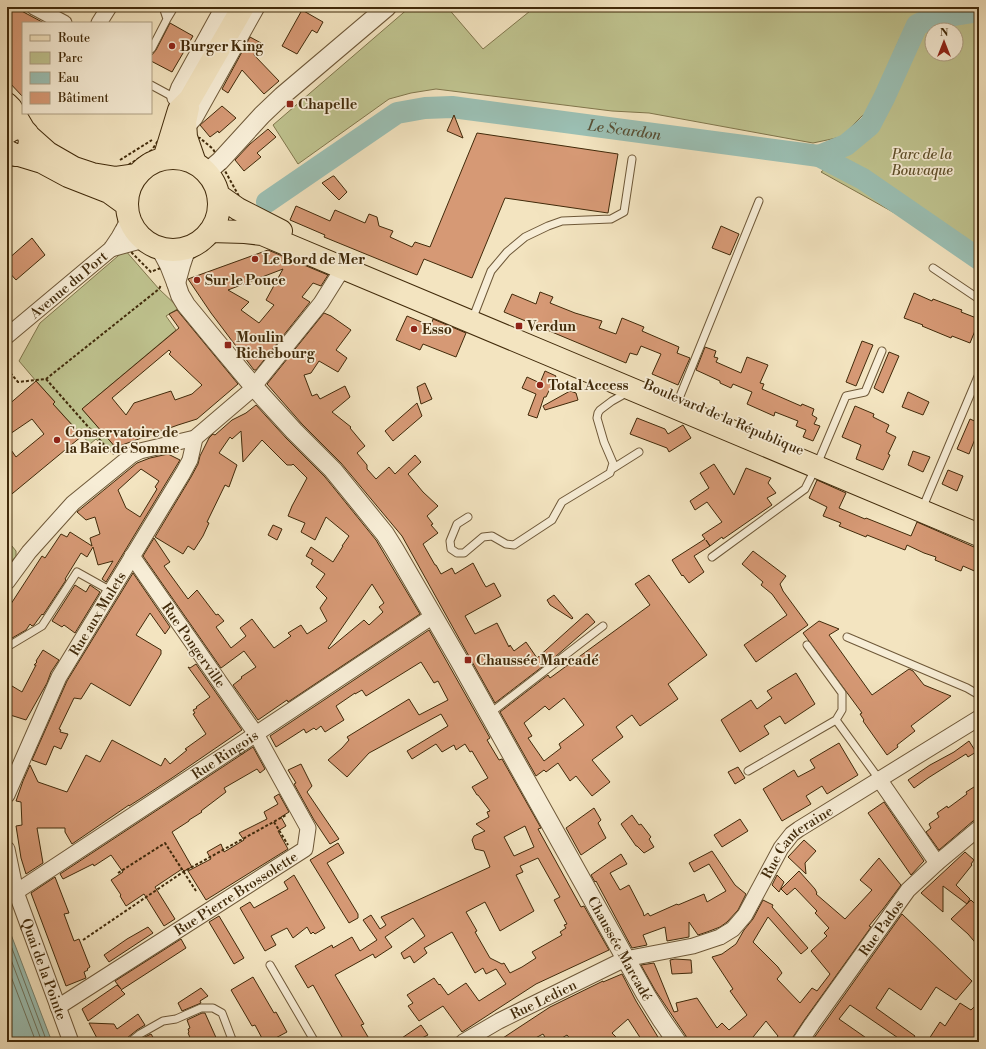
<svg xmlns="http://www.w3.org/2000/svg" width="986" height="1049" viewBox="0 0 986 1049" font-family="'Libre Bodoni',serif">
  <rect width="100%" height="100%" fill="#f3e4c0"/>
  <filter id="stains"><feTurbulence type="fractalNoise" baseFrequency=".005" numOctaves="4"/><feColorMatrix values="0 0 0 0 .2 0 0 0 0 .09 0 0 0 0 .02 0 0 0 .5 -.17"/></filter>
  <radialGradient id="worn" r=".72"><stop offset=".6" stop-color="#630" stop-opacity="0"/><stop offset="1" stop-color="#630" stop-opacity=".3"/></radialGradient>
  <path fill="#bfc38f" stroke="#80764c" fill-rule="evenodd" d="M410,7H447L483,49L535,7H925L923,14L900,38L870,108L841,137L813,143L649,113L612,111L436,89L411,93L389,99L298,164L273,125Z
    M979,19V269L900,216L821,172L876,129L928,26ZM932,30H956V54H932Z
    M125,250L159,289L179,308L166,316L176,330L82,409L117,449L106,450L96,439L90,444L53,404L55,402L36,381L19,361L40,323Z
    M7,540L16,551V556L11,562L7,558Z"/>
  <path fill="#9bbfb3" stroke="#77836f" d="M7,924L52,1042H7Z"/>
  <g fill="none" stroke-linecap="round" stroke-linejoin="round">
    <path stroke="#6e745e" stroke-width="1" d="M7,935L47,1042
      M7,949L42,1042
      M7,966L36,1042"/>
    <g stroke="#9bbfb3" stroke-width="22">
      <path d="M819,156L846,145L870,125L884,98L917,25L930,19L979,11"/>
      <path id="s1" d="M267,202L397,113L425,108L452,107L819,156L863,179L979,259"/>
    </g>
  </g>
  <path fill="#d69975" stroke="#412a0a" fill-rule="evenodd" d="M7,7H14L44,23H23V97L7,80Z
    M302,10L323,22L317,33L312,30L297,54L282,46Z
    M170,23L193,36L172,72L151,61V56L156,50Z
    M250,37L261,43L254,55L279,81L264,94L242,70L228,93L222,89Z
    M222,106L236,118L219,133L218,131L210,137L200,125Z
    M454,115L463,138L447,131Z
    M268,129L276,137L257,153L261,157L244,171L235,160L250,144Z
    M477,133L618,154L608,213L505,198L472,278L424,259L417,275L324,237L325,235L290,220L296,206L330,221L335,210L365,223L369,214L377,217L379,226L393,231L390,237L412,247L415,242L430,247Z
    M333,176H334L347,192L339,200L322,183Z
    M721,226L739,234L730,255L712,248Z
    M32,238L45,255L16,280L7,270V260Z
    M268,250L328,275L321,286L313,283L302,297L310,302L256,370H254L211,313L188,279ZM283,269L266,300L274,305L259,323L241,310L249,302L228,290Z
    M540,292L553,297L550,303L575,313L602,321L599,328L616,334L622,318L644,327L642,331L679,347L677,353L690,358L678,385L652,374L661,354L641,346L637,355L630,353L626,363L504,312L512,294L536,304Z
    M914,293L932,301L933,299L962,310L961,312L979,319V321L970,343L952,336L951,338L922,326L923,325L904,318Z
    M177,310L238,384L197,419L178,425L122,445L117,449L82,409L179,328L169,314ZM169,350L171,352L169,354L202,385L192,394L175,400L171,391L134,403L126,415L112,398Z
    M324,313L331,316L351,330L336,350L347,358L338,372L319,361L311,373L304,375L312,396L317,394L320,399L345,386L350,397L332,412L351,427L350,428L365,446L357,453L367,465V469L376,479L389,467L395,474L415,455L421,462L408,474L423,492L438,506L427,516L433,524L431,525L438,533L423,544L435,565H436L441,574L452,568L455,574L473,563L483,582L486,587L494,583L501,596L465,616L475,634L497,623L509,647L510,645L514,651L526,642L537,658L586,614H588L595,622L555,657L495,703L402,536L341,463L302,424L267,384Z
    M407,316L431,326L433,319L466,333L456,357L423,344L420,350L396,340Z
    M862,341L873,345L856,386L846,382Z
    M705,347L716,351L714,357L718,358L716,362L741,373L747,357L768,365L760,383L764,384L762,389L801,406L802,404L814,409L812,415L817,418L814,424L820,426L813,441L803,437L806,430L796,426L798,421L775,412L774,416L747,404L752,392L733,384L731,388L720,383V381L696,370Z
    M889,352L899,356L883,393L874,388Z
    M545,371L556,376L546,397H544L537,418L528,415L536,394L522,388L527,377L540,383Z
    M36,381L55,402L53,404L82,436L7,498V444L16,457L44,434L32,419L7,436V406Z
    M425,383L432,399L421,404L417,387Z
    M570,391L576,393L578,400L545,410L543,406Z
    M908,392L929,402L923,415L902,407Z
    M417,403L422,416L393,441L385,431Z
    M256,405L286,438L325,477L376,540L420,614L288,702L287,700L258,720L233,685L242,678L241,677L256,667L244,651L221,668L143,556L154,538L170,562L164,566L188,599L197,590L216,615L218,614L224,621L216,627L231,648L246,636L240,628L252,619L274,648L291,636L288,633L301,625L307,634L327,621L320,608L327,598L316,587L325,574L311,564L313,560L306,556L311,547L333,562L343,546H342L349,536L326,517L315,540L301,532L305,523L288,516L292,506L307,478L293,464L292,465H287L262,440L243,462L241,431L232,439L230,437L219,453L237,465L229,487L225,485L207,522L209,523L203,536L194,550L188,546L183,554L155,537L191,477L198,464L200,456L209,438L213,434L215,435L232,420L246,413ZM372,584L384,603L379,607L383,612L369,625L364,620L329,649L328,648Z
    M855,406L874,414L873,417L889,425L886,432L896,437L888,454L890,455L883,470L856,459L861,445L842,437Z
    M637,418L665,429L668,434L683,425L691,438L669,452L667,448L630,434Z
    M970,419L979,423V429L969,454L957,449Z
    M913,451L930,457L923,472L908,465Z
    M168,454L180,460L106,582L102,579L113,561L98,565L93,547L87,557L81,553L65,579L66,580L43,615L42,614L34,625L32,626L30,624L26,630L7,641V610L42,556L45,558L61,534L67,537L70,532L92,546L90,538L100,534L95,517L86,520L77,512L137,463L150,458ZM141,469L159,481L155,487L157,489L140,517L126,508L118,490Z
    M714,464L734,495L746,468L771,478L768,483L776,493L767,498L772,505L723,539L722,537L710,546L706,540L710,546L694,556L704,572L689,583L683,575L682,576L672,560L705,539L702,535L722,522L707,502L695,510L690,501L709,488L700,473Z
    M948,470L963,476L957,491L942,484Z
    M817,480L846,493L839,508L865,519L866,518L911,536L917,522L974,547H979V573L963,566L961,571L935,560L936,557L924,553L907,545L905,550L867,535L866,537L839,526L841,523L823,516L827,507L809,498Z
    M273,525L282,529L277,540L268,535Z
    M753,551L786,576L780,584L783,591L808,625L756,662L744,645L787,615L772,594L761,585L763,582L742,564Z
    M133,573L170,627L165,634L150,613L136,635L161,650V654L130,706L91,683L81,699L74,698L59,729L61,730L60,732L68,734L61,749L54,746L46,765L32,760L67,681Z
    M649,575L707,655L668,684L678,699L640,726L632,715L616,727L623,737L592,760L610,782L592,796L576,776L570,781L558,763L546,772L544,770L536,776L500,712L548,675L550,678L650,605L635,584ZM564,698L584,725L559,744L561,748L544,761L528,738L532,736L524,723L545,706L549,710Z
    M75,585L86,592L90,585L100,592L75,633L64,625L62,627L52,621Z
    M554,595L573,618L572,619L550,605L547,600Z
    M819,621L839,629L829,635L872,695L909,669L913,671L924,685L951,696L911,726L915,731L897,745L898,747L887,755L863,721L864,720L860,714L862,713L803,633Z
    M429,630L490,738L487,740L499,760L502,759L541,828L538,829L581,907L584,906L609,950L536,984L462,1032L443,1006L419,1021L408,1006L413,1003L407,995L434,978L439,985L440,984L448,995L466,983L479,1001L506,984L496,969L486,974L483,968L475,973L452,932L424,948L427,953L414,963L410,956L404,959L401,953L425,936L413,918L385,937L392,947L375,958L373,954L335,975L364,1024L361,1025L371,1042H345L313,985L308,988L295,966L332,945L333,948L352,937L360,951L377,940L363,920L371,915L380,929L386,925L381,917L490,867L484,851L475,849L472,840L474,836L485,831L476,824L489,817L487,812L490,811L478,795H477L472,787L488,778L472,751L470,752L465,744L456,750L454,745L442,752L436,744L412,759L407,751L448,726L441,714L369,753L347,777L328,760L342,748L349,740L347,737L409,699L419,715L448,700L438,681L434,683L421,662L366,696L362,690L355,694V693L336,706L344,720L325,732L321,726L316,730L314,728L306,733L304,729L276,747L270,736ZM525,826L534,847L514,856L504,837ZM538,858L560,897L554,900L567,924L564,925L566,928L560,932L562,935L532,952L536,958L522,967L510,973L504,963L502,964L490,958L475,932L477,931L466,912L485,902L500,931L534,911L516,875L523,872L520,866Z
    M43,650L59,660L51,672L47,683L26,720L7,714V700L10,691L12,686L22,692L36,665H34L37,662L36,661Z
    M196,664L242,730L172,778L140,799L129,806V805L72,844L65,832V828H37L43,863L26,874L21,858L16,826L22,825L21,802L16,801L23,781L30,765L38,782L67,792L86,755L100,762L112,740L161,766L165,758L170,764L187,750L185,749L206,734L193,714L195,713L193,710L197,708L196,707L210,697L188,667L190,668Z
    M796,673L815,704L785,724L780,716L764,726L769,734L740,752L721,720L751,700L757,709L772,698L767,691Z
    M969,741L976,752L968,757L966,754L928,778L914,788L908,780L930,765L954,752Z
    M839,743L858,775L827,794L822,786L806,796L811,804L782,821L763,789L794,770L798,777L815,768L810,760Z
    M253,747L265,769L260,773L257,769L224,788L226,792L201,811L202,812L189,820V821L172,832L192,867L184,871L182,869L155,887L175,919L164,926L144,894L126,906L120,896L121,895L111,880L123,872L111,855L94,866L93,864L63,879L60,874Z
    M301,764L312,786L307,792L339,839L330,844L314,820L294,784L296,783L288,770Z
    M738,767L745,778L735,784L728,772Z
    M974,787L979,793V819L973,821L939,850L926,832L931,828L929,824L939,817L937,813L947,806L948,808L967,794L966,792Z
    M279,794L289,812L281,817L286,826L278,831L288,849L206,900L188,871L211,859L207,852L221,844L224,852L244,840L239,833L267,819L264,812L278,804L274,797Z
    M884,802L924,861L911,875L868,813Z
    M594,808L601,820L598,823L606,838L581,855L566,828Z
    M632,815L639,825L641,824L651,837L649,839L654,847L644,853L637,846H636L621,824Z
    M740,819L748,831L722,847L714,835Z
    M804,840L816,851L805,863L806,874L788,857Z
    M338,843L344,853L327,863L358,914V918L349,923L310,860Z
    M712,851L735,885L746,894L738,910L727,922L720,927L707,932L698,935L689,922V937L667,941L665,927L643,935L647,945L632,948L596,881L595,882L591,875L621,854L627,864L610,873L620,890L629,885L643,912L644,916L648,913L650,916L677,904L678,905L704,894L707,902L726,891L709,864L694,872L689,863Z
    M965,852L974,860L971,864L972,865L956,885L970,899L967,904L943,886V912L921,893Z
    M879,858L901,885L883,909L869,926L871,927L805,1019L793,1037L791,1042H773L778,1036L766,1021L749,1042H687L686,1036L655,990L641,965L654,963L674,1012L678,1011L676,1003L697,998L717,1028L722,1023L729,1030L747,1015L730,991L733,989L712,957L722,954L736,944L744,930L753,919L763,900L773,905L772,907L808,948L801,954L768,917L753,942L778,967L782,973L777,979L800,1003L812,988L817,991L830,974L811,951L827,936L824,933L829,928L815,913L817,911L795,888L787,895L781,889L799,871L815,889L817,893L816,894L845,919L872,890L860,880Z
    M294,875L325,928L315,934L313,932L311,934L307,927L293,938L287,928L271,936L276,945L265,951L240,908L250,902L254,908L288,889L284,882Z
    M777,875L784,882L779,892L772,885Z
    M55,877L69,913L64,914L74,941L79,939L90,967L87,969L88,970L84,972L86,978L66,986L31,893Z
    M971,900L979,908V947L968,934L951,919Z
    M902,914L972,981L956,1000L936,987L921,1010L889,988L876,1008L915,1036L911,1042H904L850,1005L839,1019L872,1042H811Z
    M219,916L244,958L234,964L209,922Z
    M148,927L153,933L109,962L104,955L127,939Z
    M181,939L186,948L121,990L125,994L88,1021L82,1009L117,985L121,989L115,981Z
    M675,959L691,960L692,973L672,974L670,960Z
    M622,974L636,1001L661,1042H643L628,1019L612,1033L621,1042H573L567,1035L555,1042H548L543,1034L528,1042H497L515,1030L550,1007L603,981V982Z
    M253,977L274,1013L276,1012L287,1032L268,1042H264L255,1025L252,1026L231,990Z
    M201,988L208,996L200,1001L201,1003L182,1011L178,1003Z
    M979,1002V1042H927L940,1022L945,1026L960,1003L971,1010Z
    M202,1013H205L218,1042H192L188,1033L189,1032L188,1029L190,1028L187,1020Z
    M138,1014L145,1025L137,1030L127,1038L125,1042H99L89,1023L114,1024L117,1029Z
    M421,1025L428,1035L414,1042H396Z
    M151,1034L156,1042H138L143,1038Z"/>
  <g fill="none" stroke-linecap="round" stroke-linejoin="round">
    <defs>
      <path id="service" d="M167,19L173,9V7
        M151,49L152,48L167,19L163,7
        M151,85L175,98
        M933,268L979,299
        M472,320L491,271L507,252L525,237L548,226L562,221L611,219L624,212L632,159
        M676,406L759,201
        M612,469L639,452
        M922,509L979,374
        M468,517L457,524L450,541L451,549L457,553H464L483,537L492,536L506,544L514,545L552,520L562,502L610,473L613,463L604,442L597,418L598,413L600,410L612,401L628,392
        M712,557L805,489L816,467L846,396L865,392L882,351
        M847,637L967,688L979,695
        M807,645L842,693V710L836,720
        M7,647L42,626L77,572L111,591
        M489,714L603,626
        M748,771L836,720L879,779
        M270,965L315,1042
        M130,1042L140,1034L163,1021L176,1019L201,1008H213L222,1013L233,1042"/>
      <g id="minor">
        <path d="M34,7L64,23"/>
        <path d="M99,23L109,7"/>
        <path d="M179,110V102L175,98L179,87L223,7"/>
        <path d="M187,127L195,118L257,7"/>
        <path d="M111,249L144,240"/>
        <path id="s2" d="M7,336L111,249L119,237L129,219"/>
        <path d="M7,582L29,552L73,503L132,455L140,451L195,438L250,391L321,303L343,268"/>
        <path d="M879,779L937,863"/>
        <path id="s3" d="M7,795L59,677L183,473L190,460L195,438"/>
        <path id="s4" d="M7,849L16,892L71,1042"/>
        <path id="s5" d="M16,892L256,734L433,616"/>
        <path id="s6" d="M58,1007L305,849L308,828L256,734L132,556"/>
        <path id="s7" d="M463,1042L499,1021L625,959L693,946L720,937L733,929L745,915L781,848L792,834L799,829L979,718"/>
        <path id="s8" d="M800,1042L812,1024L908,890L937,863L979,828"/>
      </g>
      <g id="tertiary">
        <path d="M207,172L220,161L262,115L282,96L387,7"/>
        <path id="s9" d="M160,248L169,265L176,283L180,295L186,305L214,339L254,387L294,431L333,470L385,534L395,550L460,662L646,995L661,1019L677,1042"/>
        <path d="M176,283L181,265L187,247"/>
      </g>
      <path id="primary" d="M7,104L11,108L24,130
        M188,108L185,122L186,137L195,163
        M7,133C21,121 36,135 27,151
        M30,137L48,153L74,168L92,174L116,178L137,175
        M7,151L15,155H19L42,162L68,176L109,192L127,205
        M127 204a46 46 0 1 1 92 0a46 46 0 1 1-92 0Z
        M164,159L179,110L190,99L243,7
        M218,195L238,209L281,231
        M210,231L245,232L262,234L979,535"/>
    </defs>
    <use href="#service" stroke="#6e5838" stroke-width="9"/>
    <use href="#minor" stroke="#6e5838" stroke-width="17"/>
    <use href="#tertiary" stroke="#6e5838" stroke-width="20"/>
    <use href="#primary" stroke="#412a0a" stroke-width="24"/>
    <path stroke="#412a0a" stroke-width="2" stroke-dasharray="3 2" stroke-linecap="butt" d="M163,133L171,135L200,138L213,149L241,200L228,237C210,244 198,250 187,266C173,264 164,266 151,272L132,253L129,244L119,237L115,232L119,221L117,209L109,192L116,178V170L125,167L152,150Z
      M120,160L152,140
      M7,369L18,382L46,379L159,289L161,285
      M46,379L106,447L114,454
      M274,822L288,845
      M118,873L165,843L196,891
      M83,940L183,872L286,815"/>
    <use href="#service" stroke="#f7edd6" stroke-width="7"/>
    <use href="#minor" stroke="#f7edd6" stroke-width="15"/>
    <use href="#tertiary" stroke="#f7edd6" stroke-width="18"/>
    <use href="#primary" stroke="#f3e4c0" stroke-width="22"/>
  </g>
  <g fill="#8f2418" stroke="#f7edd6" stroke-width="1.5">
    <circle cx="172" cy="46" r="4"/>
    <rect x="286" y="100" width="8" height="8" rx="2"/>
    <circle cx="255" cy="259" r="4"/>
    <circle cx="197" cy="280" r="4"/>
    <rect x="515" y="322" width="8" height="8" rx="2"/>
    <circle cx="414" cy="329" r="4"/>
    <rect x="224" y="341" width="8" height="8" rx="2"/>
    <circle cx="540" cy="385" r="4"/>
    <circle cx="57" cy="440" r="4"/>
    <rect x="464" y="656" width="8" height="8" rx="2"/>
  </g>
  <g text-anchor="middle" stroke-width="3.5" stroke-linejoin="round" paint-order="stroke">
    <g font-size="14" font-weight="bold" fill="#412a0a" stroke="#f7edd6" text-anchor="start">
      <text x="180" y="51">Burger King</text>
      <text x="298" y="109">Chapelle</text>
      <text x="263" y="264">Le Bord de Mer</text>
      <text x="205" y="285">Sur le Pouce</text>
      <text x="527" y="331">Verdun</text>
      <text x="422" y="334">Esso</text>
      <text x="236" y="342">Moulin<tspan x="236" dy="16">Richebourg</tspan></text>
      <text x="548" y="390">Total Access</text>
      <text x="65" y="437">Conservatoire de<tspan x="65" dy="16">la Baie de Somme</tspan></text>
      <text x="476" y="665">Chaussée Marcadé</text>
    </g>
    <g font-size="14" font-style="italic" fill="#60502b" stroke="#f7edd6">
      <text x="922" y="159">Parc de la<tspan x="922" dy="16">Bouvaque</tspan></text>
    </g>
    <g font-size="14" fill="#412a0a" stroke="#f7edd6">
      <text dy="5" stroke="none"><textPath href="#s2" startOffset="80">Avenue du Port</textPath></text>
      <text transform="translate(724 417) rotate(23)" y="5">Boulevard de la République</text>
      <text dy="5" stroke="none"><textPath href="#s3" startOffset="203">Rue aux Mulets</textPath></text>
      <text transform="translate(194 645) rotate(55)" y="5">Rue Pongerville</text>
      <text dy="5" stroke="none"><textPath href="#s5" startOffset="250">Rue Ringois</textPath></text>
      <text dy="5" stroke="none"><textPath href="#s7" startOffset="405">Rue Canteraine</textPath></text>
      <text dy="5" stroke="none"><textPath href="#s6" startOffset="211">Rue Pierre Brossolette</textPath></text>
      <text dy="5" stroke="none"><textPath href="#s8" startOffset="140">Rue Pados</textPath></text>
      <text dy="5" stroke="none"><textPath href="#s9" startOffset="843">Chaussée Marcadé</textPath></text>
      <text dy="5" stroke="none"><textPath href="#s4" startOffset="126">Quai de la Pointe</textPath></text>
      <text dy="5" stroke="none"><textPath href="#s7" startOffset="91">Rue Ledien</textPath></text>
    </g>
    <g font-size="15" font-style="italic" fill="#584f34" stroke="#f7edd6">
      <text dy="5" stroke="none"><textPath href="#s1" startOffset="387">Le Scardon</textPath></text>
    </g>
  </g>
  <rect width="986" height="1049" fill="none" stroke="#f3e4c0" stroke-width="24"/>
  <rect x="8" y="8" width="970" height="1033" fill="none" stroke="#412a0a" stroke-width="2"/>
  <rect x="12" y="12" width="962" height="1025" fill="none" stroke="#412a0a"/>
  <rect x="22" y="22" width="130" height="92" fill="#f7edd6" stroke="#ae9f84"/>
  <rect x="30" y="35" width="20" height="6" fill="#f3e4c0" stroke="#ae9f84"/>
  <text x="58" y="42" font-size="12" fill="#412a0a">Route</text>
  <rect x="30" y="52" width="20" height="12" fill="#bfc38f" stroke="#ae9f84"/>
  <text x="58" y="62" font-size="12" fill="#412a0a">Parc</text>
  <rect x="30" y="72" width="20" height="12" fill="#9bbfb3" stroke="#ae9f84"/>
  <text x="58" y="82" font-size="12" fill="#412a0a">Eau</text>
  <rect x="30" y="92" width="20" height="12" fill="#d69975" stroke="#ae9f84"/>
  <text x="58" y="102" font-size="12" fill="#412a0a">Bâtiment</text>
  <g transform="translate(944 42)"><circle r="19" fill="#f7edd6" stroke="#ae9f84"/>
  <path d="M0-3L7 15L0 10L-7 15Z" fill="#8f2418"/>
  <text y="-6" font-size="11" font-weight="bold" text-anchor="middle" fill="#412a0a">N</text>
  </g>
  <rect width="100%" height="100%" filter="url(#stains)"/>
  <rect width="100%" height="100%" fill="url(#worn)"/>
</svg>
